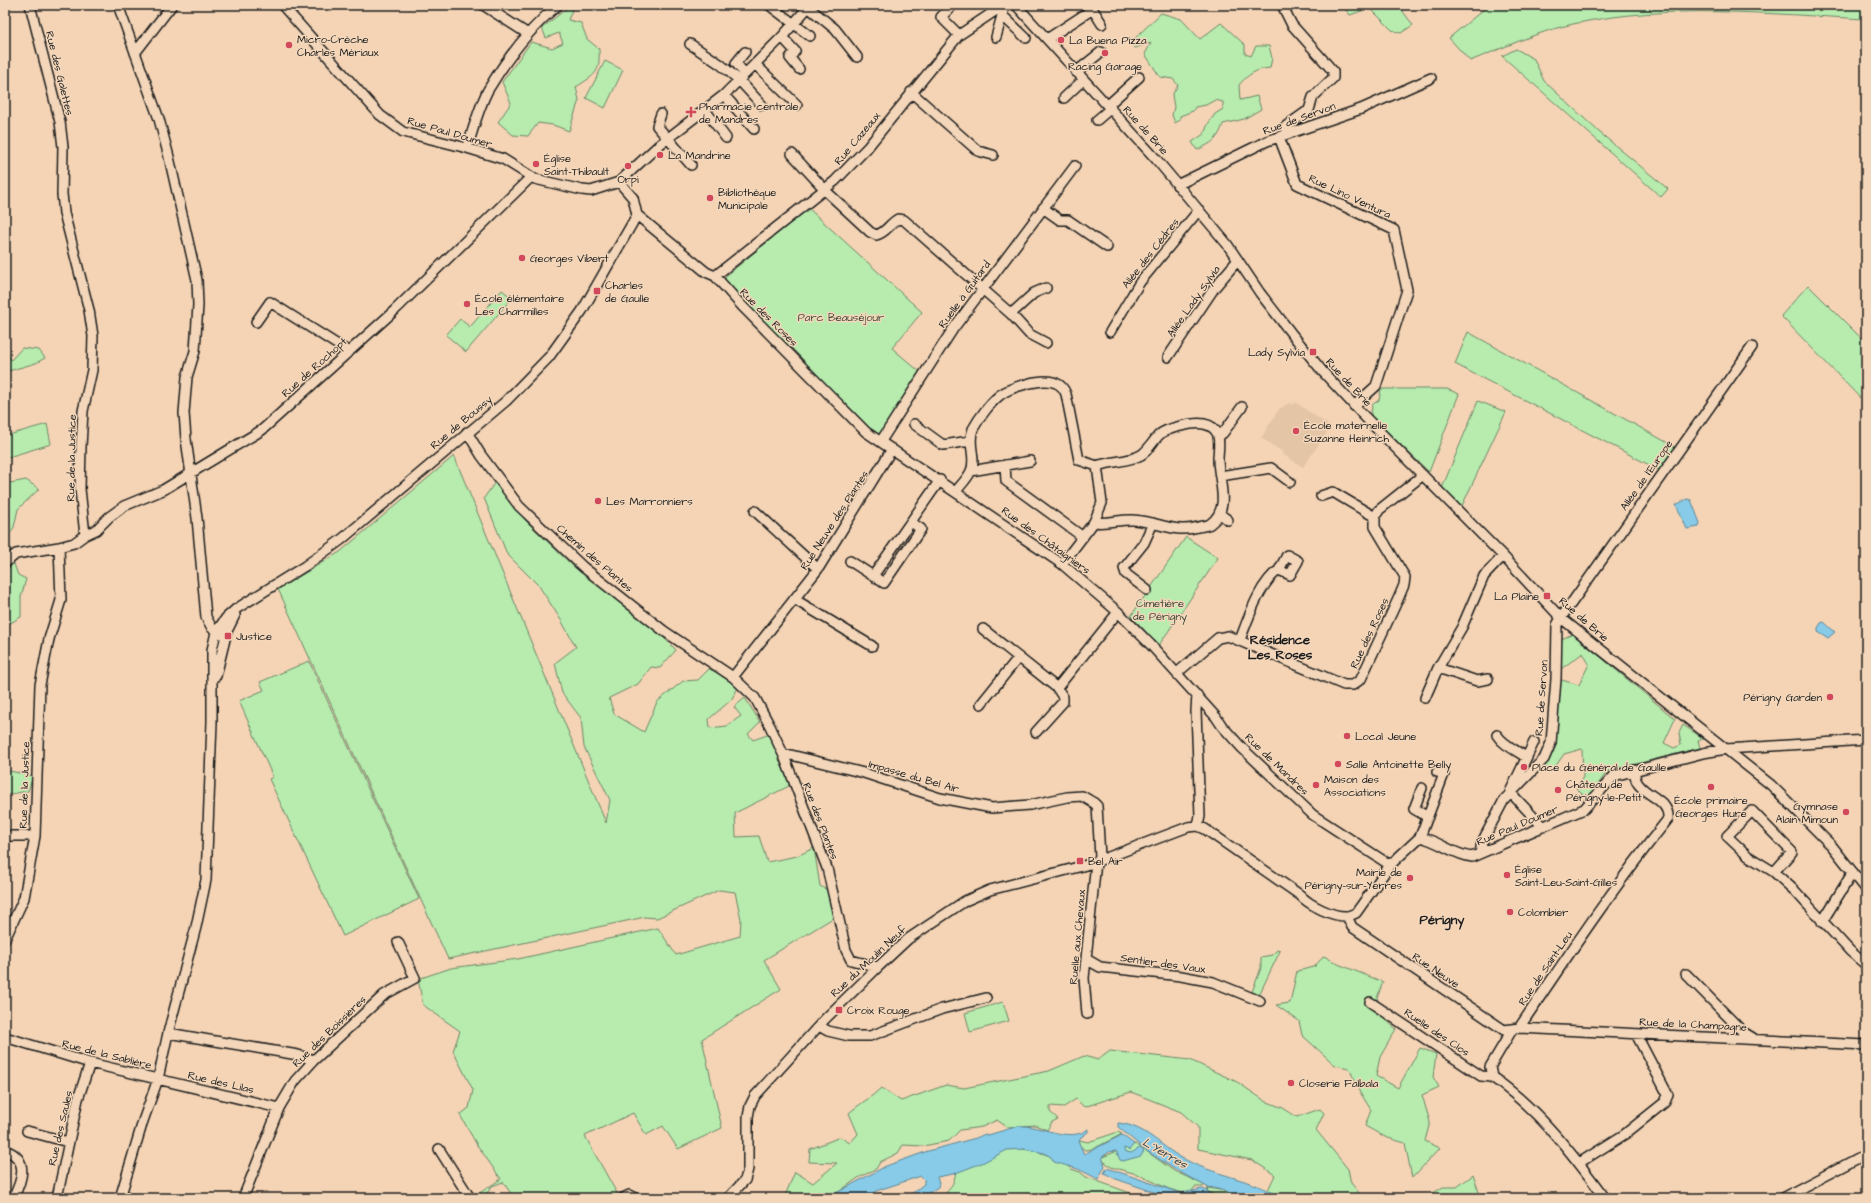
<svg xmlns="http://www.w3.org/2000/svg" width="1871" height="1203" viewBox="0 0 1871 1203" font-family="'Architects Daughter',sans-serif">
  <rect width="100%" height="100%" fill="#f4d4b5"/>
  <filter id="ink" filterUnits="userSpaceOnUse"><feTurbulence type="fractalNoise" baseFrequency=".025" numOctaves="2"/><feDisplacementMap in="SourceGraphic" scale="8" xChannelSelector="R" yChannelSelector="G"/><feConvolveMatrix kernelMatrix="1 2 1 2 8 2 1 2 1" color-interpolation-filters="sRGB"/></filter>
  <g filter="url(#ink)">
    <path fill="#e4c5a5" d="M1295,402L1331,427L1303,467L1282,454L1283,452L1261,438L1279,409L1289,403L1293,405Z"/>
    <path fill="#b7ecae" stroke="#6a8465" d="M571,5L572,10L568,20L581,23L587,39L599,49C600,74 596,74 576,87L579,100L569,131L553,125L538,123L528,136L513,135L498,122L511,103L502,82L531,42L552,48L563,43L559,33L546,38L542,28Z
      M1342,5H1398L1413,25L1401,33L1392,30L1370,8L1350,15Z
      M1489,5H1866V19C1768,14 1669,3 1573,24C1539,31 1503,48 1470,61L1449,38Z
      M1161,13L1181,19L1200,39L1221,23L1245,45V54L1251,56L1256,46H1269L1272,58L1270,68C1256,69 1247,75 1239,85L1240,100L1257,96L1261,109L1244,119L1223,124C1218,140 1212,143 1197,150L1192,142L1204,134L1208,124L1215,114L1223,109V102L1215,100L1206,105L1195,107L1193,111L1180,116V120L1175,123L1172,115L1174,107L1172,95L1178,85L1173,79L1160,77L1145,54L1151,43L1135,48L1132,41Z
      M1516,49L1534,59L1544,81L1599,132L1668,189L1661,197L1502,56Z
      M605,61L623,70L605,108L586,98Z
      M808,208L922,312L892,348L920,372L880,435L870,428L724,282L726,276Z
      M1808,285L1866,343V404L1781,316Z
      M502,290L512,298L466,352L446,335L460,319L470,327Z
      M1468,332L1677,448L1661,471L1455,364Z
      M5,348L11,360L22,348L39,350L45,358L36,363L5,372Z
      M1381,389H1447L1459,394L1429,472L1371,416L1372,405L1379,400Z
      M1478,401L1506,412L1461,508L1442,488Z
      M47,424L51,444L5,458V436Z
      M454,456L606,823L610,800L584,747L581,718L562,693L555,663L576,647L561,620L539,586L507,554L484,498L496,481L526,521L575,568L649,623L676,650L660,668L651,667L638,684L609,698L614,714L644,732L657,702L683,681L698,680L709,669L726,676L738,688L731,700L709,719L710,728L727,726L741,716L734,707L745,698L760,722L748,734L753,740L770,734L789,781V786L735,813L736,837L759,836L767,862L797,856L814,848L820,886L829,891L833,918L764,960L781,989L702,1039L722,1128L678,1149L663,1126L646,1135L633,1113L585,1136L619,1197L617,1198H514L503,1182L492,1186L485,1196L481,1198L478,1194L501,1179L477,1145L460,1115L469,1108L473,1090L453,1051L460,1031L423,1005L418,979L451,968L518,959L658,928L676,955L740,936L741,919L735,892L719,890L657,918L645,917L448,959L278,589L340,552Z
      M26,480L39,489L18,509L14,527L10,534V553L18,575L26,579L21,597V617L5,626V484Z
      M1186,537L1218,558L1159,645L1131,616Z
      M1573,634L1675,719L1664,743L1674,748L1681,745L1679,733L1683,725L1704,739L1698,740L1700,748L1608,771L1587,799L1576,788L1583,777L1582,749L1564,754L1553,770L1543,767L1556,742L1558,679L1579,685L1589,664L1583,653L1558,671L1559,640Z
      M309,661L419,899L343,936L269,779L273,777L239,701L264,690L260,682Z
      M5,770L33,776L28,791L5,795Z
      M1277,950L1280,951L1259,995L1252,992L1261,968V957L1272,955Z
      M1324,956L1338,964L1383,982L1377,998L1385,1019L1396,1029L1380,1057L1376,1076L1398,1088L1420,1048L1436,1054L1433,1077L1439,1087L1422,1095L1430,1122L1425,1141L1440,1148L1412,1178L1405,1143L1385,1137L1365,1126L1371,1110L1360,1092L1349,1068L1335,1065L1302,1035L1299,1021L1276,1005L1290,1003L1297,971L1314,967Z
      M1003,1002L1009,1021L970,1032L965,1013Z
      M1110,1051L1190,1060L1237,1082L1265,1101L1283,1108L1297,1117L1320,1109L1324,1113L1316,1130L1348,1169L1351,1183L1363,1198H1281L1267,1192L1275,1175L1252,1160L1198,1149V1127L1181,1112L1131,1092L1084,1107L1076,1099L1064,1107L1050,1106V1112L1058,1119L1052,1122L1047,1130L1035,1125L1007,1127L997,1120L982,1127L960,1130L949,1141L923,1146L903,1145L898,1153L880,1162L876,1169L858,1178L830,1198H784L795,1172L813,1183L837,1163L809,1162L810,1149L840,1137L850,1143L858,1134L849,1113C859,1104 871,1098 881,1088L901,1101L946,1085L964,1088L1049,1071L1084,1056L1098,1060Z
      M1118,1132L1122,1134L1093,1149L1085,1150L1070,1138L1088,1142Z
      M1135,1144L1142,1148L1174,1171L1204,1185L1203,1187H1195L1191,1192L1183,1193L1169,1189L1137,1174L1111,1167L1100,1158Z
      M1017,1148L1039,1152L1061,1160L1071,1169L1080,1172L1086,1177L1144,1198H938C950,1192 954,1184 956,1171L1005,1150Z
      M1473,1175L1481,1198H1425L1443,1187H1457Z
      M1208,1188L1225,1191L1239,1198H1215L1216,1196L1207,1191Z"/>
    <path fill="#87cbe8" stroke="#5c8596" d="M1687,499L1691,500L1700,523L1699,527L1687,529L1676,505Z
      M1824,622L1835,632L1828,638L1818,632V628L1821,623Z
      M1118,1123C1146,1126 1160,1146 1182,1158C1214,1176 1251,1178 1282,1198H1239L1228,1192L1210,1187L1209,1188L1174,1169L1144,1149L1118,1127Z
      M1019,1126C1039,1124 1070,1144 1088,1129V1132L1080,1138L1079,1143L1084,1154L1122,1135L1134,1144L1129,1150L1124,1148V1151L1131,1153L1140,1148L1144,1151L1141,1156L1123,1161L1120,1160L1116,1151L1109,1152L1102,1157L1105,1166L1098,1179L1078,1169L1054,1162L1051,1157L1044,1153L1025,1149L1007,1150L982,1163L953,1174L937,1177L939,1184L938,1187L921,1198H906L924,1184V1179L921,1176L876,1191L864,1198H827L886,1166L928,1151L976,1138L985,1134L988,1135Z
      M1107,1168L1180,1193L1203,1189L1209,1192L1212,1198H1171L1116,1179L1104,1173Z"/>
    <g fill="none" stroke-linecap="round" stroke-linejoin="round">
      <defs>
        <path id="minor" d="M118,5L159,119L169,157L197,280L198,305L195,351L187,377L184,413L186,439L197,518L206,617L212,628L225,636
          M282,5L380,115L403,132L467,148L503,159L535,179L582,190L591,191L619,182L659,145L724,95L782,37L810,5
          M483,5L528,34
          M769,5L810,36
          M953,5L941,17L959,35
          M1016,5L1156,159L1227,244L1260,293L1291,333L1323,372L1364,416L1503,556L1561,618L1771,785L1832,846L1866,889
          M1090,5L1102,24
          M1282,5L1292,25L1333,71V78L1313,97L1309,110L1285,127
          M808,7L835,29L857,57
          M1003,16L1026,38
          M782,37L795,51L790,58L799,69
          M996,37L1003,12
          M1047,39L1093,9
          M690,44L720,64L739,80L762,105
          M745,52L736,63L745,74
          M135,53L172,5
          M756,65L797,105
          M1076,72L1101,52
          M911,92L978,151L993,155
          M724,95L754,129
          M1064,98L1083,80
          M1108,105L1139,77
          M705,110L726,138
          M661,114L657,126L691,165
          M1097,120L1111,108
          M1279,137L1297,184L1394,230L1407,290L1376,386L1354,406
          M467,148C473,130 479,107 488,90C507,58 529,29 558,5
          M792,154L828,193L870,232L876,235C886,233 889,224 898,219L904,220L1011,314L1029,334L1046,343
          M619,182L633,198L637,215
          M1177,185L1267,141L1361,109L1431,78
          M1043,208L1060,220H1068L1107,247
          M637,215L706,272L715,276L742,306L866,432L1062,564L1118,612L1150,644L1216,717L1222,726L1242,748L1313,815L1390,865
          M715,276L835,181L867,148L959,35L1004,5
          M1011,314L1034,293L1046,288
          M256,322L270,302L349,352
          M1110,332L1140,282L1199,210
          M1168,357L1215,287L1238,260
          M914,424L943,445L970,441
          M467,432L481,455L519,506L583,567L664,631L733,677L755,698L770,726L784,756L827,868L846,950L851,960L878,967
          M1218,437L1223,433L1242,407
          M881,441L953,329L1075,166
          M1005,465L1006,481L1083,537
          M971,471L1030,461
          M1220,476L1271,468L1290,482
          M956,491C961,485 968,478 971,471C977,458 967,444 973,429C979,418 990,403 1000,395C1011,387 1043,377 1056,383C1061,385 1064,389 1066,394L1079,460L1097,466
          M1321,496L1333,492L1375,517
          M755,511L818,569
          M1220,514L1228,520
          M1094,522C1108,524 1120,519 1133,520C1156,521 1175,534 1198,527C1202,526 1207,526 1210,524C1232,508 1218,481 1218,459C1218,446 1224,428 1204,424C1194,422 1166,428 1159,435C1153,441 1148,451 1141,455C1128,462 1111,461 1097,466
          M85,535L96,530L109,517L124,506L163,490L262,430L394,311L531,177
          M850,561L884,583L921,529L911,522
          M5,563L16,554L59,547
          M1062,564L1094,522L1102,503L1097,466
          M873,576L940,480
          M1147,590L1126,574L1124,568L1144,543L1153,523
          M794,599L872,646
          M983,629L1057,688L1118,612
          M1240,640C1248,619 1260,582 1279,570L1290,575L1298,561L1287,555L1279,570
          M1438,668L1477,681L1488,679
          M1177,673L1218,638L1228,636L1344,685H1353L1361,679L1399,597L1404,585L1405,577L1375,527V517L1379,510L1423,475
          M216,676L227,631L235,615
          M733,677L818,569L892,449
          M1197,695L1196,711L1200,816L1198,826
          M1425,698L1438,668L1462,627L1484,576L1503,556
          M981,704L1018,658
          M1036,732L1063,702V697L1057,688
          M1497,735C1504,746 1517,750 1527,758
          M1534,742L1510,792L1543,827
          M784,756L791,755L864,773L940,798L992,808L1030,805L1067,797L1082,796L1094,803L1097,806L1100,857L1096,862L1084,978L1087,1014
          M1422,788L1414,809L1428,817
          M5,836H35
          M1420,837L1444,774L1437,772
          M1480,853L1482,842L1504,800L1544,759L1551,743L1556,679L1557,625L1561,618L1752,347
          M1774,872L1792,852L1752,811L1727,836L1748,856L1774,872L1795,891L1850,951L1866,965
          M1347,916L1352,927L1504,1030L1519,1028L1866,1045
          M1822,922L1853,872
          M5,939L24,898L35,836L40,685L49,639L61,600L59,547L74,543L85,535L80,489L81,447L83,411L92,370L93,336L89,310L64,213L62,194L63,147L60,122L30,5
          M1086,959L1100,967L1181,976L1213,982L1260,1001
          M1686,974L1743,1032L1753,1038
          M1370,1002L1481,1076L1492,1077
          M819,1026L828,1031L849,1036H870L942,1009L986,998
          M1519,1028C1567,957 1614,886 1668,819C1670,799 1644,796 1637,782C1635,779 1635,773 1634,770
          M1512,1030L1490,1067L1492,1077C1538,1109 1572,1153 1605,1198
          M168,1033L298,1055L314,1060
          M5,1037L90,1063L279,1108
          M27,1131L68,1142
          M439,1149L470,1198
          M5,1150C30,1159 22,1181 13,1198
          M1579,1163L1625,1134L1665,1102L1668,1095L1636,1034
          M57,1198L78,1099L90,1063
          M120,1198L143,1121L158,1079L168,1033L196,927L206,880L212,722V650L216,632L226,618L236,609L305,566L341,540L506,401L549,357L582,311L637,215
          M243,1198L279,1108L295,1081L314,1060L384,995L415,978L398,942
          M623,1198L629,1195L635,1198
          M728,1198L745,1180L748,1169V1117L750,1106L755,1096L825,1019L878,967L908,939L965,901L990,890L1090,864L1188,827L1198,826L1205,829L1300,895C1309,905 1333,917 1347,916C1349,916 1353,914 1356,913L1390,865L1420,837C1439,841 1454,855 1472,857L1584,809L1614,776L1703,753L1726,749L1866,740
          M1782,1198L1866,1154"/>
      </defs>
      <use href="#minor" stroke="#1c1c1c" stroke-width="12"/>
      <use href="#minor" stroke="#f4d7ba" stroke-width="9"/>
    </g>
  </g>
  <g fill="#d1495b" stroke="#f4d7ba" stroke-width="1.5">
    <circle cx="1061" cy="40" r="4"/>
    <circle cx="289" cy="45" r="4"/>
    <circle cx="1105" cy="53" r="4"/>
    <path d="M689 106h4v4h4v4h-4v4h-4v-4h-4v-4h4z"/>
    <circle cx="660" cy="155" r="4"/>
    <circle cx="536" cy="164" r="4"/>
    <circle cx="628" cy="166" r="4"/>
    <circle cx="710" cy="198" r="4"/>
    <circle cx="522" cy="258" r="4"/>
    <rect x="593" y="287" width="8" height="8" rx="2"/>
    <circle cx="467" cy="304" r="4"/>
    <rect x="1309" y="348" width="8" height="8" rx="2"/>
    <circle cx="1296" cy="431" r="4"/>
    <circle cx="598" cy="501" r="4"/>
    <rect x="1543" y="592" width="8" height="8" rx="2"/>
    <rect x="224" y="632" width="8" height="8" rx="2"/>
    <circle cx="1830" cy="697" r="4"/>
    <circle cx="1347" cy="736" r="4"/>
    <circle cx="1338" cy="764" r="4"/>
    <circle cx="1524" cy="767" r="4"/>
    <circle cx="1316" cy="785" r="4"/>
    <circle cx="1711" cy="787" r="4"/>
    <circle cx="1558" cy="790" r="4"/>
    <circle cx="1846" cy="812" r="4"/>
    <rect x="1076" y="857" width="8" height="8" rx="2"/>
    <circle cx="1507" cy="875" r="4"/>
    <circle cx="1410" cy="878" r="4"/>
    <circle cx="1510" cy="912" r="4"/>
    <rect x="835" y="1006" width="8" height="8" rx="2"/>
    <circle cx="1291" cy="1083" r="4"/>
  </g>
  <g text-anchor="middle" stroke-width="3" stroke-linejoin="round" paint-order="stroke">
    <g font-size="11" fill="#1c1c1c" stroke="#f4d7ba" text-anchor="start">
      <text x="297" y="43">Micro-Crèche<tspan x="297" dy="13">Charles Mériaux</tspan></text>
      <text x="1069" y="44">La Buena Pizza</text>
      <text x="1105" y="70" text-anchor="middle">Racing Garage</text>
      <text x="699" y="110">Pharmacie centrale<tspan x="699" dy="13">de Mandres</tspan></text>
      <text x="668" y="159">La Mandrine</text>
      <text x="544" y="162">Église<tspan x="544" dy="13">Saint-Thibault</tspan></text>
      <text x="628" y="183" text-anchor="middle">Orpi</text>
      <text x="718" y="196">Bibliothèque<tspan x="718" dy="13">Municipale</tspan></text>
      <text x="530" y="262">Georges Vibert</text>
      <text x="605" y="289">Charles<tspan x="605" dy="13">de Gaulle</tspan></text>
      <text x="475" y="302">École élémentaire<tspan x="475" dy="13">Les Charmilles</tspan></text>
      <text x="1305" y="356" text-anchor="end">Lady Sylvia</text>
      <text x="1304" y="429">École maternelle<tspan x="1304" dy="13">Suzanne Heinrich</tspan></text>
      <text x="606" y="505">Les Marronniers</text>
      <text x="1539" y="600" text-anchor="end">La Plaine</text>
      <text x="236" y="640">Justice</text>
      <text x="1822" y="701" text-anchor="end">Périgny Garden</text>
      <text x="1355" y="740">Local Jeune</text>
      <text x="1346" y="768">Salle Antoinette Belly</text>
      <text x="1532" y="771">Place du Général de Gaulle</text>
      <text x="1324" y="783">Maison des<tspan x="1324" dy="13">Associations</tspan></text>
      <text x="1566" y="788">Château de<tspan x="1566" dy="13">Périgny-le-Petit</tspan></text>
      <text x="1711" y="804" text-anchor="middle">École primaire<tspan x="1711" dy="13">Georges Hure</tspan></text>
      <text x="1838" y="810" text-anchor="end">Gymnase<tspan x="1838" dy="13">Alain Mimoun</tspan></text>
      <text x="1088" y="865">Bel Air</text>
      <text x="1515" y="873">Église<tspan x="1515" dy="13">Saint-Leu-Saint-Gilles</tspan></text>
      <text x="1402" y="876" text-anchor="end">Mairie de<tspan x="1402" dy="13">Périgny-sur-Yerres</tspan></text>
      <text x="1518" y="916">Colombier</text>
      <text x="847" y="1014">Croix Rouge</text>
      <text x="1299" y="1087">Closerie Falbala</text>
    </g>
    <g font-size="11" fill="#1c1c1c" stroke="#f4d7ba">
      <text transform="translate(60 73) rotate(76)" y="4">Rue des Galettes</text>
      <text transform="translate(1299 118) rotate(-20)" y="4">Rue de Servon</text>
      <text transform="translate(1146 130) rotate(48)" y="4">Rue de Brie</text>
      <text transform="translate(450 132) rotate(16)" y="4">Rue Paul Doumer</text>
      <text transform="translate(857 138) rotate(-50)" y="4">Rue Cazeaux</text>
      <text transform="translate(1350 196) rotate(25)" y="4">Rue Lino Ventura</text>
      <text transform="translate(1150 253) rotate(-52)" y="4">Allée des Cèdres</text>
      <text transform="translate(964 294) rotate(-54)" y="4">Ruelle à Guitard</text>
      <text transform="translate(1193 301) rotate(-55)" y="4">Allée Lady Sylvia</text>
      <text transform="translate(769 317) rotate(45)" y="4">Rue des Roses</text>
      <text transform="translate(314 367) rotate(-42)" y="4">Rue de Rochopt</text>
      <text transform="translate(1349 382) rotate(47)" y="4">Rue de Brie</text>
      <text transform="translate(461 422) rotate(-40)" y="4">Rue de Boussy</text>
      <text transform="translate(71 458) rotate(-89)" y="4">Rue de la Justice</text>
      <text transform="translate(1646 475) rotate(-55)" y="4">Allée de l'Europe</text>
      <text transform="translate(834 520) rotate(-57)" y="4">Rue Neuve des Plantes</text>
      <text transform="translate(1046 540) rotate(36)" y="4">Rue des Châtaigniers</text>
      <text transform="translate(595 558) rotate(41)" y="4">Chemin des Plantes</text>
      <text transform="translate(1584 619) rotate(41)" y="4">Rue de Brie</text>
      <text transform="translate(1369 633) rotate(-65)" y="4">Rue des Roses</text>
      <text transform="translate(1541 698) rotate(-86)" y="4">Rue de Servon</text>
      <text transform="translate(1277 764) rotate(44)" y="4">Rue de Mandres</text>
      <text transform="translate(914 776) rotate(16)" y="4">Impasse du Bel Air</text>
      <text transform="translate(24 785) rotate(-88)" y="4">Rue de la Justice</text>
      <text transform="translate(821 821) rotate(69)" y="4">Rue des Plantes</text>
      <text transform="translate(1517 825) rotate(-23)" y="4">Rue Paul Doumer</text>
      <text transform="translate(1077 937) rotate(-85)" y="4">Ruelle aux Chevaux</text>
      <text transform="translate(868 961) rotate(-43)" y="4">Rue du Moulin Neuf</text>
      <text transform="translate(1163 963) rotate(8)" y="4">Sentier des Vaux</text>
      <text transform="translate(1545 968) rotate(-56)" y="4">Rue de Saint-Leu</text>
      <text transform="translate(1436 970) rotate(34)" y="4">Rue Neuve</text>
      <text transform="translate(1693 1024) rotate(3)" y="4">Rue de la Champagne</text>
      <text transform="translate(329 1031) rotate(-44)" y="4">Rue des Boissières</text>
      <text transform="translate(1437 1032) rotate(34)" y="4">Ruelle des Clos</text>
      <text transform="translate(107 1054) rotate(14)" y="4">Rue de la Sablière</text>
      <text transform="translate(221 1082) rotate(13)" y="4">Rue des Lilas</text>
      <text transform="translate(60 1128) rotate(-77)" y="4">Rue des Saules</text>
    </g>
    <g font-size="11" fill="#3b4639" stroke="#f4d7ba">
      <text x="841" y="321">Parc Beauséjour</text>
      <text x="1160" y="607">Cimetière<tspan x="1160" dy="13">de Périgny</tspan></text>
    </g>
    <g font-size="12" font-style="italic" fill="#37484f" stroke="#f4d7ba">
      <text transform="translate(1165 1153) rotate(30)" y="4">L'Yerres</text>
    </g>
    <g font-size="13" font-weight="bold" fill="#1c1c1c" stroke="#f4d7ba">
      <text x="1280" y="644">Résidence<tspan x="1280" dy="15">Les Roses</tspan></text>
      <text x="1442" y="924">Périgny</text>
    </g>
  </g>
  <rect width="1871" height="1203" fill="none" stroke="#f4d7ba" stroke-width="20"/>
  <rect x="10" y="10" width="1851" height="1183" fill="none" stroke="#1c1c1c" stroke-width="1.5" filter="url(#ink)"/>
</svg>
